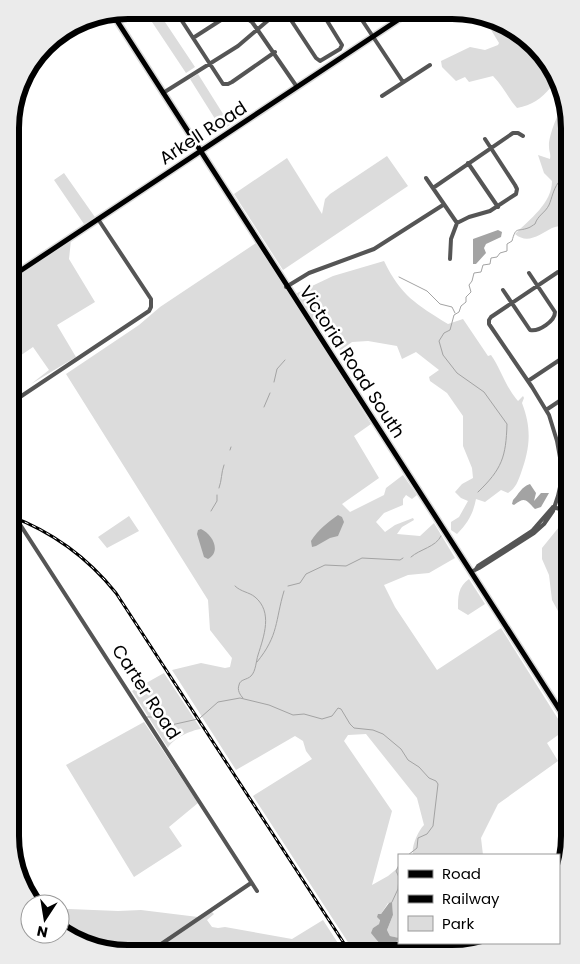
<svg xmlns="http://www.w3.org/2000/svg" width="580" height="964" viewBox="0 0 580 964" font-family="Poppins,sans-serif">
  <rect width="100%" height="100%" fill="#fff"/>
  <path fill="#dcdcdc" d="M149,10H157L195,67L186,73L146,13Z
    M482,15L524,34L561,83L570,127V227L568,224C563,226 557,226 552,228C540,234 528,245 515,234C530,219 552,203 552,181L544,173L538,155L550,159C551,153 549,152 549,147C548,136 559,112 564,101L559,100L558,87H551C541,99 532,105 517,108C508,98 503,86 493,76L469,82L465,77L456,81L442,67L441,61L470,47L485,50L498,45L499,43Z
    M198,74L230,125L222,130L190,79Z
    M387,156L408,186L283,270L234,194L287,158L322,214L325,199L330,194Z
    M64,173L97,220L86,227L54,180Z
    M71,240L69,259L95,302L57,325L76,357L31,384L49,370L33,347L11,362V280Z
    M256,243L291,296L333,276L384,261C401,296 416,304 448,324L463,319L488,356L491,355C501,369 506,388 518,401L523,396L524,398L522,403C532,429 530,448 521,473C518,481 516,488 508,493L501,490L485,502L476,499C473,514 468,523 457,534L451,530V522L459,517L468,501L461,498L455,492L462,484L473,478L472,468L463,446V416L447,393L430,381L429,377L439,370L416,352L402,359L397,346L368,341L352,342L341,350L334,347L320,327L313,331L371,424L354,436L379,478L342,504L350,512L384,495L386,488L403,475L417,495L412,499L406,495L403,499V505L384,513L376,522L385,532L395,525L413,518L414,520L402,527L397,534L420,536L434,523L455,558L429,573L408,575L384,585L395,607L437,670L501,628L565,730L547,743L558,761L498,804L481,838L483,855H413C411,847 418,831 424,825L417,798L366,734L348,735L344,741L392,811L372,885L388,876L399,867V943H481L484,948L453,954H389L398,938L390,936L387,930L393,915L392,903H388L381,914L379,924L373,928L380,947L373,951L355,953L253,796L312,759L306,751L303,741L295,736L236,770L172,670L201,663L225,668L230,667L232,658L210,630L208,600L66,374L139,325L160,307Z
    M129,516L139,531L107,548L98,537Z
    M570,519V633L552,600L549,575L542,559V548L559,527Z
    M469,579L485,604L468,615L458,609C458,596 458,587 469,579Z
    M164,673L201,729C191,730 172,739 168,748L132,691Z
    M144,722L198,803L169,827L182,846L134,877L66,765Z
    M69,909L118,911L141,910L198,917L211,911L214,914L207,920L212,927L218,928L225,927L292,939L323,920L345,954L112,953L60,931V910Z"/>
  <path fill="#a3a3a3" d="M498,230L502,232L501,237L486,244L484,248L486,253L476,264H473V239Z
    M530,484L536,493L534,501L541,493H549L541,507L535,509C525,499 525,497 514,505L512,504L513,500C519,494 521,487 530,484Z
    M338,515L342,517L344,522L338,536L330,538L316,546L312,547L311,541C318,530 328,522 338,515Z
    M201,529C212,534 222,551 208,559L204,557L197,534L198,530Z
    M392,902L393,915L387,930L390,936L399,938L389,954H369L366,951L377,949L380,944L371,933L373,928L379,924L380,920L377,917L378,914H381L389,903Z"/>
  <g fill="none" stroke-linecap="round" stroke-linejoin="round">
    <path stroke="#a3a3a3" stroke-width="1" d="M399,277L427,291L440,304L452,307L455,313
      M274,382L277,369L285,360
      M264,407L270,393
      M230,450L231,447
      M219,488C222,480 221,473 224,465
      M478,492C502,469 506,457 507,424L484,392L457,373L443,355L439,341L444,333L450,330L454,315L459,312L461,306L466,302V297L471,292L469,285L472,281L474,273L481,272L483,265L490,264L491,258L497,257L500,253L507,251V244L512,241C516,226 517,232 528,228C531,227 533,225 535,224C538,215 545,213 549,205C552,198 553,190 558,183
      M211,511L217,501V495
      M411,557C420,549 436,547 441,536
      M235,586C241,592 249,592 255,597C273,612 264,636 258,655C256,661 256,671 251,676C247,680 240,679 239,685C237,690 240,695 243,698
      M288,586L300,583L306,574L325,565L346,566L362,558L400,560L403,558
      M257,662C279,635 275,621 284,591
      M147,717H153L171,725L198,719
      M200,718L218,702L240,698L269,705L293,715L304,714L322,719L332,716L338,708L341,709L350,724L354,728L373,730L383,734L401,749L408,760L419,767L429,778L436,781L438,784L433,826L427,834L418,838L417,848L408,855
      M399,865L396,871L399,877
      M392,902L398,889L399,879"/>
    <defs>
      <path id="major" d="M112,13L570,726
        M11,277L410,12"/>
    </defs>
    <use href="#major" stroke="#dbdbdb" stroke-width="8"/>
    <path stroke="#555" stroke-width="4" d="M182,10L180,16L182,21L223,84H228L232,82L275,52
      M236,11L252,22L257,29L297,87
      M285,11L316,58L320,61L340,49L342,45L321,11
      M356,11L403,82
      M193,38L235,11
      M163,93L238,46L279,11
      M382,96L430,65
      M468,163L498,207
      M426,178L457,223
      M433,188L513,133H518L523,136
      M450,259L451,239L457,223L469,217L490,211L516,194L517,189L515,185L485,139
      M286,287L309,273L374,249L443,205
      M503,290L530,330C539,332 555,321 555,312L529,273
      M528,381L570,353
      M11,403L149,311L151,307V299L98,219
      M546,410L570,394
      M557,441L570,437
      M562,479L570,481
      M553,507L570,512
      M10,509L257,891
      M476,569L478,566L532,531L553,507
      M471,572L479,568L534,533L544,524L553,511L558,496L563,474L557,441L549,415L532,387L489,324V320L491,317L558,272H563L570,280
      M558,708L570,700
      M148,953L251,883"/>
    <use href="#major" stroke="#000" stroke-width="5"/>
    <defs>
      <path id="rail" d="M10,516C53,532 88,558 116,593L351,954"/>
    </defs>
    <use href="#rail" stroke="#000" stroke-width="3"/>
    <use href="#rail" stroke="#fff" stroke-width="1" stroke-dasharray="4" stroke-linecap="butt"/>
  </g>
  <g text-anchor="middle" stroke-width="5" stroke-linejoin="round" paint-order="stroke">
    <g font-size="18" fill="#000" stroke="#fff">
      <text transform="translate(203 133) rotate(-33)" y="6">Arkell Road</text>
      <text transform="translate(352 362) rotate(57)" y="6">Victoria Road South</text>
      <text transform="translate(146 692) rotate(57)" y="6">Carter Road</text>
    </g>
  </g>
  <path d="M0 0H580V964H0ZM128 19H452A109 109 0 0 1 561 128V836A109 109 0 0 1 452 945H128A109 109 0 0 1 19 836V128A109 109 0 0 1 128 19Z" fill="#ebebeb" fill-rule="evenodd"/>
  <path fill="none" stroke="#000" stroke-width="6" d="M128 19H452A109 109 0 0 1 561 128V836A109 109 0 0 1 452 945H128A109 109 0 0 1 19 836V128A109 109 0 0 1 128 19Z"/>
  <rect x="398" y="854" width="162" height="90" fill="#ffffff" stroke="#999999"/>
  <rect x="408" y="870" width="25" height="8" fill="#000000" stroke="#999999"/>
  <text x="442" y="879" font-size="15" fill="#000000">Road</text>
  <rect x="408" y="895" width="25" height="8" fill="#000000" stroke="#999999"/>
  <text x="442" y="904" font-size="15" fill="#000000">Railway</text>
  <rect x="408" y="916" width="25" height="15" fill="#dcdcdc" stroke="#999999"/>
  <text x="442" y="929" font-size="15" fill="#000000">Park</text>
  <g transform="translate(45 919) rotate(192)"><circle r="24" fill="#ffffff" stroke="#999999"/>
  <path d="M0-4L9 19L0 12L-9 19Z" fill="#000000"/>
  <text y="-8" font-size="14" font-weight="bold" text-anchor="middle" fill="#000000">N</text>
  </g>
</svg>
